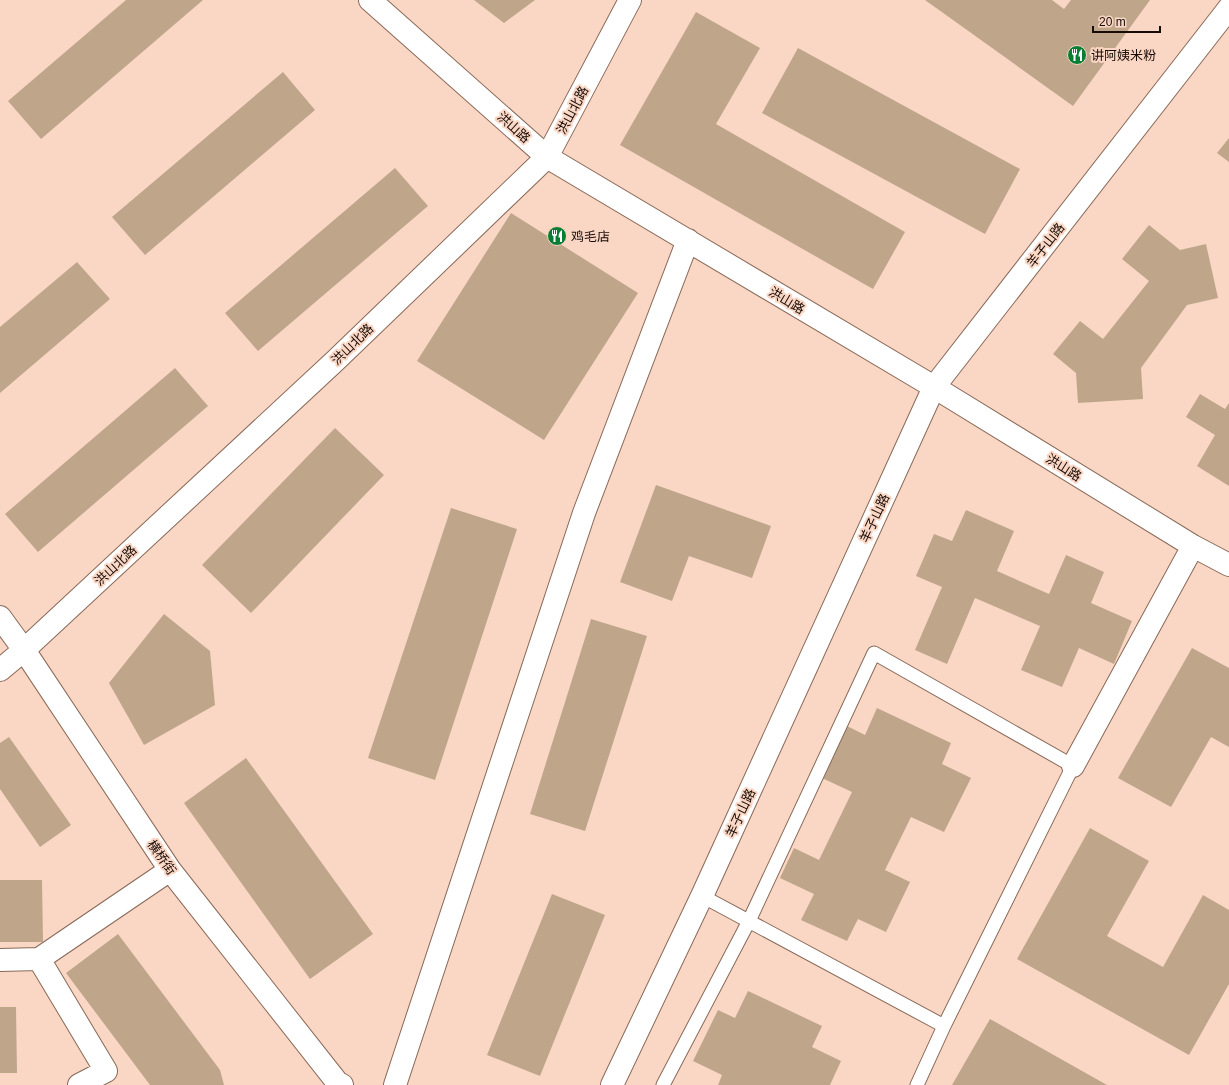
<svg xmlns="http://www.w3.org/2000/svg" width="1229" height="1085" viewBox="0 0 1229 1085" font-family="Helvetica,'Noto Sans SC',sans-serif">
  <rect width="100%" height="100%" fill="#fad6c4"/>
  <path fill="#bfa68b" d="M126,0H203L41,139L8,101Z
    M474,0H535L504,23Z
    M925,0H1052L1064,9L1071,0H1150L1073,106Z
    M696,12L760,48L716,124L905,232L873,289L620,145Z
    M798,48L1020,169L985,234L762,113Z
    M283,72L315,110L145,255L112,217Z
    M1229,138V162L1217,153Z
    M395,168L428,206L258,351L225,313Z
    M511,213L638,293L544,440L417,361Z
    M1149,225L1180,250L1206,244L1218,298L1187,305L1141,368L1143,399L1078,403L1076,373L1053,354L1080,321L1103,339L1149,281L1122,259Z
    M77,262L110,299L0,393V327Z
    M175,368L208,406L38,552L5,514Z
    M1200,394L1225,409L1229,403V486L1197,466L1215,435L1186,417Z
    M335,428L384,475L251,613L202,565Z
    M656,485L771,526L752,578L689,556L672,601L620,582Z
    M451,508L517,529L435,780L368,758Z
    M966,510L1014,531L997,571L1049,594L1066,555L1104,572L1091,603L1132,621L1114,664L1079,648L1062,687L1021,670L1040,626L975,598L947,664L915,650L942,587L916,576L934,534L952,541Z
    M164,614L210,651L215,705L144,745L109,683Z
    M591,619L647,636L585,831L530,814Z
    M1192,648L1229,668V747L1211,737L1171,807L1118,778Z
    M877,708L951,743L942,764L971,778L944,832L911,817L885,870L910,882L886,932L858,919L847,941L801,920L814,894L780,878L794,848L819,860L852,792L822,778L847,726L865,735Z
    M9,737L71,825L40,847L0,789V743Z
    M246,758L373,934L310,979L184,803Z
    M1090,828L1149,861L1107,936L1163,967L1203,895L1229,910V984L1189,1055L1017,959Z
    M0,880H42L43,942H0Z
    M552,894L605,915L540,1076L487,1055Z
    M118,934L220,1070L224,1085H150L66,973Z
    M748,991L822,1026L812,1047L841,1061L830,1085H718L722,1075L693,1061L718,1010L735,1018Z
    M0,1007H16L17,1073H0Z
    M990,1019L1107,1085H952Z"/>
  <g fill="none" stroke-linecap="round" stroke-linejoin="round">
    <defs>
      <path id="lane" d="M702,896L944,1026
        M663,1085L749,921L874,653L1073,766L944,1026L917,1085"/>
      <path id="street" d="M370,0L547,157L934,387L1193,546L1229,565
        M0,617L24,650L170,870L337,1082L342,1085
        M0,670L24,650L335,361L547,157L630,0
        M1073,766L1193,546
        M39,959L106,1071L79,1085
        M0,960L39,959L170,870
        M395,1085L584,513L688,240
        M612,1085L702,896L934,387L1229,8"/>
    </defs>
    <use href="#lane" stroke="#886958" stroke-width="15"/>
    <use href="#street" stroke="#886958" stroke-width="24"/>
    <use href="#lane" stroke="#fff" stroke-width="13"/>
    <use href="#street" stroke="#fff" stroke-width="22"/>
  </g>
  <defs>
    <symbol id="restaurant-disc" viewBox="-11 -11 22 22"><circle r="9.5" fill="#087e35" stroke="#fad6c4"/><path d="M-5-6h1v4h1v-4h1v4h1v-4h1v5L-1.5 .5V6h-2V.5L-5-1ZM5-6V6H3V1.5H1.5Q1.5-4 5-6Z" fill="#fff"/></symbol>
  </defs>
  <g fill-rule="evenodd">
    <use href="#restaurant-disc" x="1066" y="44" width="22" height="22"/>
    <use href="#restaurant-disc" x="546" y="225" width="22" height="22"/>
  </g>
  <g text-anchor="middle" stroke-width="4" stroke-linejoin="round" paint-order="stroke">
    <g font-size="13" fill="#160b05" stroke="#fad6c4" text-anchor="start">
      <text x="1091" y="60">讲阿姨米粉</text>
      <text x="571" y="241">鸡毛店</text>
    </g>
    <g font-size="13" fill="#160b05" stroke="#fad6c4">
      <text transform="translate(572 110) rotate(-62)" y="5">洪山北路</text>
      <text transform="translate(514 127) rotate(42)" y="5">洪山路</text>
      <text transform="translate(1045 245) rotate(-52)" y="5">羊子山路</text>
      <text transform="translate(787 300) rotate(31)" y="5">洪山路</text>
      <text transform="translate(352 344) rotate(-44)" y="5">洪山北路</text>
      <text transform="translate(1064 467) rotate(32)" y="5">洪山路</text>
      <text transform="translate(874 518) rotate(-65)" y="5">羊子山路</text>
      <text transform="translate(115 565) rotate(-43)" y="5">洪山北路</text>
      <text transform="translate(740 813) rotate(-65)" y="5">羊子山路</text>
      <text transform="translate(162 857) rotate(55)" y="5">横桥街</text>
    </g>
  </g>
  <path d="M1093 26v6h67v-6" fill="none" stroke="#160b05" stroke-width="2"/>
  <text x="1099" y="26" font-size="12" fill="#160b05" stroke="#fad6c4" stroke-width="3" paint-order="stroke">20 m</text>
</svg>
